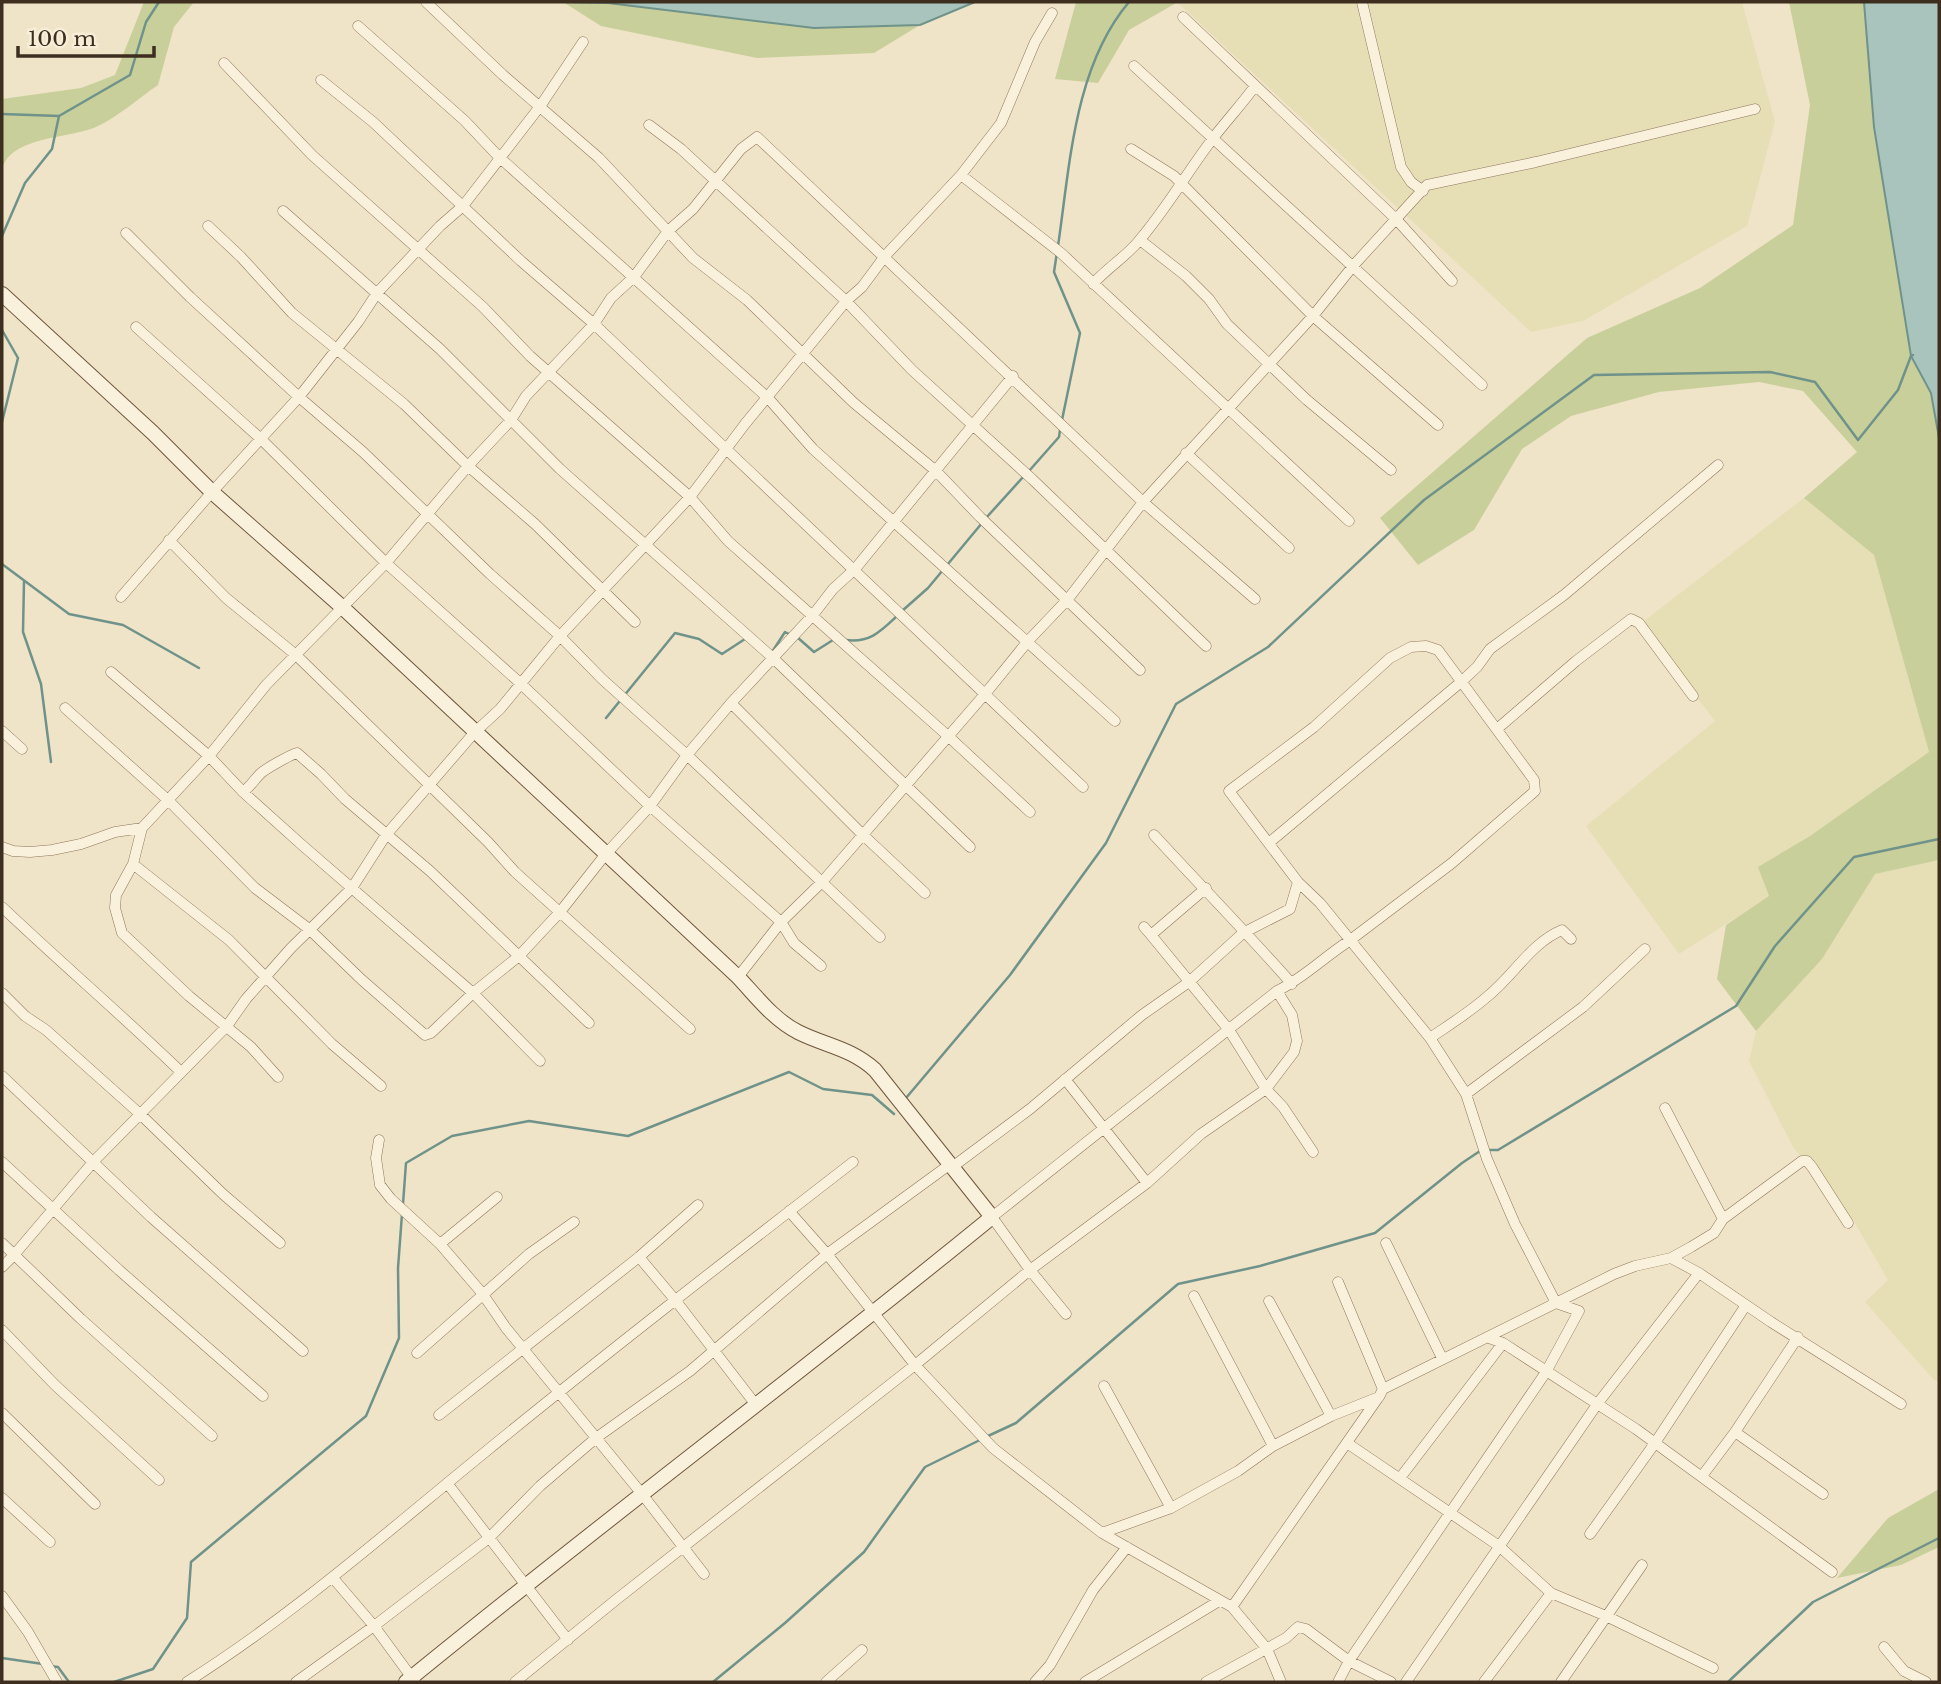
<svg xmlns="http://www.w3.org/2000/svg" width="1941" height="1684" viewBox="0 0 1941 1684" font-family="'Libre Baskerville',serif">
  <rect width="100%" height="100%" fill="#f0e4c8"/>
  <path fill="#e6deb5" d="M1177,2H1742L1775,122L1747,226L1583,321L1531,332Z
    M1804,498L1874,555L1929,752L1810,836L1759,867L1770,896L1679,954L1586,826L1715,721L1640,624Z
    M1939,860V1382L1934,1380L1865,1302L1888,1280L1852,1218L1793,1147L1749,1061L1756,1031L1822,959L1875,874Z"/>
  <path fill="#c9cf9b" d="M144,2H194L174,27L158,85C139,98 119,116 98,126C72,139 10,135 2,170V99L81,88L115,75Z
    M563,2L608,3L814,28L920,25L874,53L757,58L601,26Z
    M1076,2H1178L1129,30L1098,83L1055,79Z
    M1789,2H1864L1874,127L1911,355L1931,393L1939,438V860L1875,874L1822,959L1756,1031L1717,979L1726,925L1769,896L1758,867L1810,836L1929,752L1874,555L1804,498L1857,452L1803,391L1759,382L1659,392L1571,416L1522,449L1474,530L1418,565L1380,518L1587,338L1700,288L1793,225L1810,105Z
    M1939,1489V1547L1901,1565L1837,1578L1888,1518Z"/>
  <path fill="#a9c4bc" stroke="#6f938a" stroke-width="2" d="M562,2H975L920,25L814,28L608,3Z
    M1864,2H1939V438L1931,393L1911,356L1874,127Z"/>
  <g fill="none" stroke-linecap="round" stroke-linejoin="round">
    <path stroke="#6f938a" stroke-width="2.5" d="M2,114L59,116L130,75L146,22L159,2
      M2,236L25,183L52,149L59,116
      M1058,246C1070,165 1074,67 1129,2
      M1057,252L1054,272L1080,333L1062,420
      M2,330L18,358L2,422
      M1029,471L1059,437L1060,430
      M986,518L1024,476
      M2,564L69,614L123,625L199,668
      M24,581L23,632L41,684L51,762
      M902,611L928,588L982,523
      M797,637L814,652L833,640
      M846,640C870,643 881,631 897,616
      M770,651L772,652L785,632L791,635
      M606,718L675,633L699,639L722,654L745,639
      M906,1098L1010,975L1106,843L1176,704L1268,647L1424,500L1594,375L1770,372L1815,382L1858,440L1898,390L1911,356L1913,355
      M1486,1150H1498L1736,1006L1775,946L1854,857L1939,839
      M403,1204L406,1163L452,1136L529,1121L628,1136L789,1072L823,1089L872,1095L894,1114
      M988,1436L1016,1423L1178,1284L1260,1266L1375,1233L1462,1163L1480,1151
      M2,1658L43,1664
      M50,1666L58,1667L69,1682
      M114,1682L153,1669L187,1618L191,1562L366,1416L399,1338L398,1268L402,1214
      M713,1682L785,1623L864,1552L925,1467L982,1439
      M1728,1682L1813,1602L1939,1538"/>
    <defs>
      <path id="street" d="M426,2L503,75L599,158L693,258L747,300L854,403L936,471L980,517L1140,670
        M1362,2L1401,167L1411,182L1423,191
        M1183,17L1396,219L1452,281
        M358,26L465,121L499,157L768,398L813,449L1115,721
        M224,63L312,155L483,307L530,356L690,497L728,541L948,736L1030,812
        M1134,66L1482,385
        M321,80L373,122L521,261L594,324L1083,787
        M649,125L681,149L846,301L912,370L1032,479L1206,646
        M1131,149L1174,176L1313,316L1438,425
        M961,175L1061,253L1349,521
        M283,211L440,349L560,469L773,658L970,847
        M208,226L241,257L292,313L404,404L468,466L535,524L635,622
        M126,233L190,297L299,397L363,452L490,574L560,636L602,679L687,755L880,937
        M1140,240L1186,276L1209,299L1227,324L1307,400L1391,470
        M1093,284C1107,268 1124,258 1137,243C1166,210 1187,172 1214,137C1227,120 1242,104 1255,86
        M136,327L261,439L386,563L519,682L650,806L781,922L794,943L821,966
        M1186,453L1289,548
        M169,540L226,598L296,655L488,842L515,872L690,1029
        M121,597L212,492L299,397L358,322L377,293L440,226L463,206L541,105L583,42
        M111,672L209,756L243,792L302,845L473,993L540,1061
        M731,703L862,834L925,893
        M65,708L169,801L255,888L309,929L362,980L425,1035L431,1033L473,993L519,956L560,912L605,855L650,806L687,755L731,703L813,615L833,589L855,569L1013,376
        M1497,729L1576,661L1631,619L1639,623L1693,696
        M2,731L22,749
        M243,792C251,786 254,780 260,774C265,769 290,755 297,753L321,774L345,799L430,871L589,1023
        M142,828L133,864L116,895L115,908L122,933L189,996L251,1047L278,1077
        M1154,835C1200,885 1247,933 1292,984
        M1270,842L1461,682L1477,667L1490,649L1564,595L1718,465
        M2,847L13,851L30,852L52,850L81,844L115,832L142,828L209,756L266,685L386,563L468,466L511,420L526,396L594,324L611,298L634,277L668,231L693,209L741,149L757,137L1143,502L1255,599
        M133,864L229,940L332,1044L381,1086
        M2,907C61,963 123,1016 181,1072
        M1144,927L1151,935L1206,888
        M1151,935L1229,1030L1266,1089L1283,1107L1313,1152
        M738,977L781,922L822,882L985,694L1028,641L1068,599L1143,502L1313,316L1353,266L1427,185L1536,162L1755,109
        M2,993L25,1016L46,1030L140,1114L224,1195L280,1243
        M1430,1038C1449,1025 1470,1012 1488,996C1514,975 1531,943 1562,930L1571,939
        M2,1076L151,1217L303,1351
        M1065,1079L1147,1183
        M1466,1094L1583,1007L1645,949
        M1665,1108L1723,1219
        M379,1140L376,1158L380,1185L391,1199L440,1244L482,1293L506,1328L642,1494L704,1574
        M2,1162L119,1270L263,1396
        M951,1168L1030,1109L1142,1015L1189,982L1243,933L1290,909L1298,882
        M789,1211L827,1254L915,1365L993,1448L1102,1533L1171,1508L1238,1471L1273,1446L1331,1416L1379,1397L1383,1389L1614,1274L1635,1266L1671,1258L1691,1247L1714,1233L1723,1219L1802,1161H1807L1812,1167L1848,1223
        M2,1243L81,1319L212,1436
        M1386,1243L1442,1358
        M440,1244L497,1197
        M639,1257L676,1301L756,1405
        M1671,1258L1699,1273L1771,1322L1901,1404
        M2,1267L14,1255L94,1161L227,1026L246,999L291,948L352,888L386,835L474,733L500,709L560,636L690,497L745,424L846,301L862,287L885,256L961,175L1001,123L1035,42L1052,13
        M1338,1282L1383,1389
        M1194,1296L1273,1446
        M1269,1301L1331,1416
        M1066,1314L1030,1270L992,1217L1277,991C1304,978 1324,957 1349,941L1452,863L1535,791L1534,780L1438,650L1426,646L1411,647L1390,658L1314,727L1229,791L1298,882L1320,903L1430,1038L1466,1094L1487,1159L1515,1224L1556,1303L1579,1311L1546,1372L1349,1661L1338,1682
        M2,1330L55,1385L159,1480
        M1489,1338L1503,1343L1636,1429L1832,1572
        M417,1353L529,1254L574,1222
        M1104,1386L1171,1508
        M2,1413L95,1504
        M439,1415L639,1257L698,1205
        M1735,1432L1823,1494
        M1347,1443L1499,1546L1551,1593L1606,1616L1713,1668
        M1702,1476L1735,1432L1798,1337
        M1400,1478L1503,1343
        M447,1483L568,1640
        M2,1498L50,1542
        M1102,1533L1232,1607L1267,1649L1281,1682
        M1590,1534L1655,1443L1746,1305
        M333,1578L374,1626L415,1682
        M2,1596L28,1632L57,1682
        M1232,1607L1378,1398
        M1884,1647L1904,1671L1926,1682
        M187,1682C293,1615 387,1532 484,1453C605,1354 729,1258 853,1162
        M296,1682L374,1626L489,1538L540,1486L596,1438L690,1371L827,1254L949,1165
        M515,1682L617,1599L915,1365L1030,1270L1147,1183L1201,1134L1266,1089L1294,1052L1297,1041L1292,1015L1277,991
        M826,1682L862,1650
        M1035,1682L1050,1665L1093,1590L1127,1547
        M1085,1682L1219,1601
        M1206,1682L1286,1638L1298,1627L1306,1629L1349,1661L1391,1682
        M1406,1682L1598,1403L1699,1273
        M1484,1682L1551,1593
        M1561,1682L1642,1565"/>
      <path id="secondary" d="M2,294L153,433L212,492L342,607L738,977C756,996 774,1020 798,1032C826,1046 851,1048 875,1070L992,1217C799,1375 599,1524 406,1682"/>
    </defs>
    <use href="#street" stroke="#8d765c" stroke-width="11"/>
    <use href="#secondary" stroke="#6f573f" stroke-width="16"/>
    <use href="#street" stroke="#faf1dc" stroke-width="10"/>
    <use href="#secondary" stroke="#faf1dc" stroke-width="14"/>
  </g>
  <rect width="1941" height="1684" fill="none" stroke="#3d2e20" stroke-width="7"/>
  <path d="M18 46v10h136v-10" fill="none" stroke="#3d2e20" stroke-width="3.5"/>
  <text x="28" y="46" font-size="21" fill="#3d2e20" stroke="#f7eed8" stroke-width="5" paint-order="stroke">100 m</text>
</svg>
